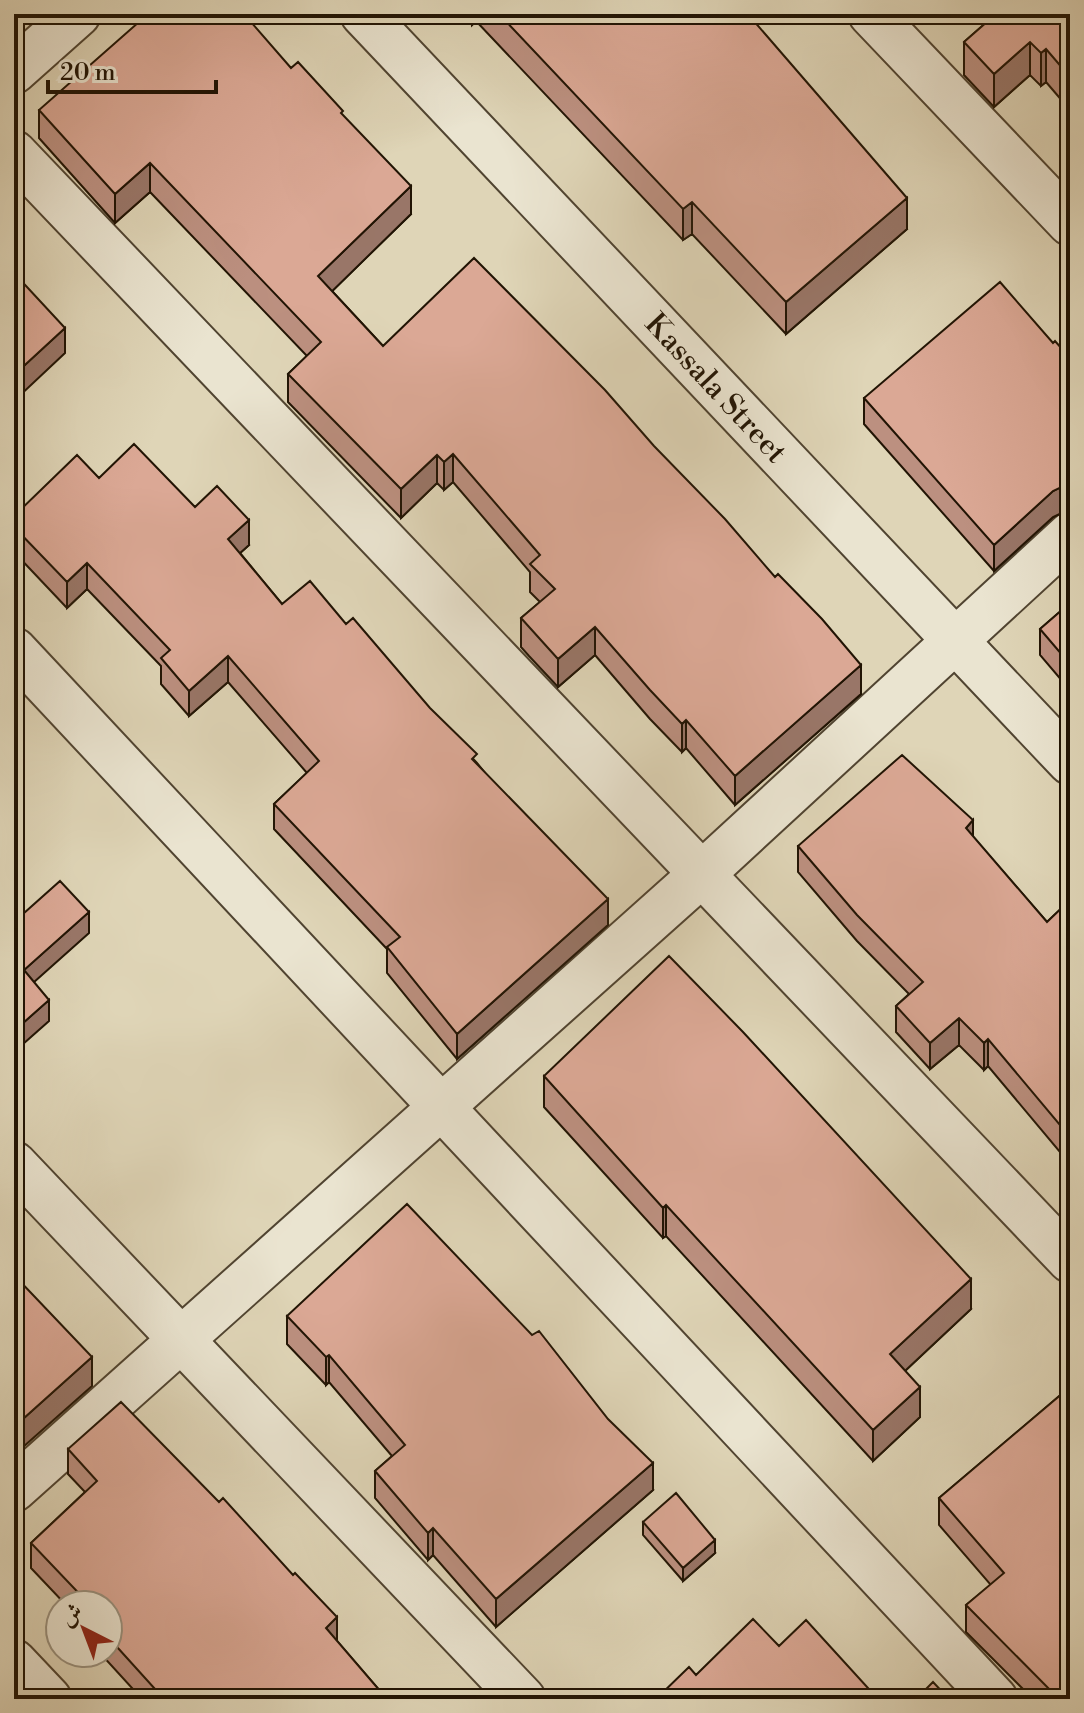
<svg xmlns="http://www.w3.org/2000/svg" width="1084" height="1713" viewBox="0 0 1084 1713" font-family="'Libre Bodoni',Amiri,serif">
  <rect width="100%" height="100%" fill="#dfd5b7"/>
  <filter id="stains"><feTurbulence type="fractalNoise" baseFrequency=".0025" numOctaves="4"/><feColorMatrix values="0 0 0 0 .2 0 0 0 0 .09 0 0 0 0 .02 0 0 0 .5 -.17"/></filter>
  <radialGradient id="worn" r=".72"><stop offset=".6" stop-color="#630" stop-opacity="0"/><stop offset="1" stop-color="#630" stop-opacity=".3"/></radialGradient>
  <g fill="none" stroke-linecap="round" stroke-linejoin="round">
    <defs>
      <path id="street" d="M363,14L1070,762
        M871,14L1070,223
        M14,71L78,14
        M14,153L1070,1260
        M14,650L995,1699
        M14,1164L523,1699
        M14,1489L703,873L1070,535
        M14,1662L49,1699"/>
    </defs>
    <use href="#street" stroke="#504431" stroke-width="48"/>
    <use href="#street" stroke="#eae4d0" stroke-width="44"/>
  </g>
  <path fill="#bc9080" stroke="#211404" stroke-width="2" d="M463,14H754L756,24L907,229L786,334L692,234L683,240L476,21L472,25Z
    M984,14H1070V110L1046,82L1041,86L1030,75L994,107L964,75V42L989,20Z
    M291,68L343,116L411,214L332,291L383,346L861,694L735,805L686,748L682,752L650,719L595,655L558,687L529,656L521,647V618L540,602L530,592V572L453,482L444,490L437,483L401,518L288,402V374L307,356L150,192L115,223L39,138V110Z
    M1053,343L1066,511L1053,517L994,571L864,424V398Z
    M99,478L195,507L249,545L240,553L282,604L346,624L477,763L608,925L457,1059L387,973V949L274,829V804L307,773L228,682L189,716L161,684V666L87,589L67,608L14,552V516Z
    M1070,603L1069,689L1040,655V629Z
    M973,837L1047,922L1070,900V1164L988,1066L984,1070L959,1045L930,1069L896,1032V1006L909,994L857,941L798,872V846Z
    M544,1076L971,1309L905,1371L920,1417L873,1461L666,1236L663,1238L544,1107Z
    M287,1316L653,1490L496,1627L433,1555L428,1560L375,1498V1471L392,1456L329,1382L326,1385L287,1344Z
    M1070,1387V1699H1033L966,1632V1605L991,1585L939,1525V1498Z
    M68,1449L337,1641L387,1699H142L100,1653H108V1605H66L31,1568V1543L85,1492L68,1474Z
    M643,1522L715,1553L683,1581L643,1535Z"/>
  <path fill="#997668" stroke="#211404" stroke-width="2" d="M472,14H476V21L472,25Z
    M1030,42V75L994,107V74Z
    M1046,49V82L1041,86V53Z
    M150,163V192L115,223V194Z
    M411,186V214L318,305V276Z
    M907,198V229L786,334V302Z
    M692,202V234L683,240V209Z
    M65,328V353L14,401V375Z
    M453,454V482L444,490V462Z
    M437,455V483L401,518V489Z
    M1070,482V508L1066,511L1053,517L994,571V545L1053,491Z
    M249,520V545L228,564V539Z
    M87,563V589L67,608V582Z
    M595,627V655L558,687V659Z
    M228,656V682L189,716V691Z
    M1070,662V688L1069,689V663Z
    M861,665V694L735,805V776Z
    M686,720V748L682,752V724Z
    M973,820V847L966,828Z
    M608,899V925L457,1059V1034Z
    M89,912V933L24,991V970Z
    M49,1000V1021L14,1052V1031Z
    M959,1018V1045L930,1069V1043Z
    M988,1039V1066L984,1070V1043Z
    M666,1205V1236L663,1238V1208Z
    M971,1279V1309L890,1385V1354Z
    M329,1355V1382L326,1385V1357Z
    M92,1357V1386L14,1455V1427Z
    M920,1387V1417L873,1461V1430Z
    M653,1463V1490L496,1627V1599Z
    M433,1528V1555L428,1560V1533Z
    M715,1540V1553L683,1581V1568Z
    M337,1617V1642L326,1628Z"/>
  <path fill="#dba895" stroke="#211404" stroke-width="2" d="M148,14H244L291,68L298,62L343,111L341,113L411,186L318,276L383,346L474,258L605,390L654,446L725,519L775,577L778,574L822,619L861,665L735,776L686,720L682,724L650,690L595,627L558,659L521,618L555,589L530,564L540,555L453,454L444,462L437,455L401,489L288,374L321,342L150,163L115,194L39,110Z
    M499,14H754L756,17L753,20L907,198L786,302L692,202L683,209Z
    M996,14H1070V77L1046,49L1041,53L1030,42L994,74L964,42Z
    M14,273L65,328L14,375Z
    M1000,282L1053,343L1055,341L1070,358V482L1066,485L1053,491L994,545L864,398Z
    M134,444L195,507L217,486L249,520L228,539L282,604L310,581L346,624L353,618L430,708L477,754L472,759L608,899L457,1034L387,947L400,937L274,804L319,761L228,656L189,691L161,658L170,650L87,563L67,582L14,527V516L77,455L99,478Z
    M1070,603V662L1069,663L1040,629Z
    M902,755L973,820L966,828L1047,922L1070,900V1137L988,1039L984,1043L959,1018L930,1043L896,1006L923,982L857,915L798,846Z
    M60,881L89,912L24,970L49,1000L14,1031V922Z
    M669,956L743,1032L971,1279L890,1354L920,1387L873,1430L666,1205L663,1208L544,1076Z
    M407,1204L532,1335L539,1331L608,1419L653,1463L496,1599L433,1528L428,1533L375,1471L405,1445L329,1355L326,1357L287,1316Z
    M14,1275L92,1357L14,1427Z
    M1070,1387V1699H1059L966,1605L1004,1573L939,1498Z
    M121,1402L219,1502L223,1498L293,1575L295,1573L337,1617L326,1628L387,1699H164L108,1637V1605H90L31,1543L97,1481L68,1449Z
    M676,1493L715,1540L683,1568L643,1522Z
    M753,1619L779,1646L806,1620L878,1699H656L689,1667L696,1675Z
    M933,1682L949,1699H916Z"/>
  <g text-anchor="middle" stroke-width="7" stroke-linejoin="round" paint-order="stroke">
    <g font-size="30" fill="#211404" stroke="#eae4d0">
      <text transform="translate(716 388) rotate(47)" y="10">Kassala Street</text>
    </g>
  </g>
  <rect width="1084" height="1713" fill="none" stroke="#dfd5b7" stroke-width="48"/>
  <rect x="16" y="16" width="1052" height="1681" fill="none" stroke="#211404" stroke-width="4"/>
  <rect x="24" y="24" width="1036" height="1665" fill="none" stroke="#211404" stroke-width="2"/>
  <g transform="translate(84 1629) rotate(318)"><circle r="38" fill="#eae4d0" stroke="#9a917e" stroke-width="2"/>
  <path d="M0-6L14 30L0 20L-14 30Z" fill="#8f2418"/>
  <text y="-12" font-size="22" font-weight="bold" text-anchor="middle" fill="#211404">ش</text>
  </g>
  <path d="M48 80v12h168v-12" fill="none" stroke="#211404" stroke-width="4"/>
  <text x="60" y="80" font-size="24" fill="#211404" stroke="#eae4d0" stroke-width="6" paint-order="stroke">20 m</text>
  <rect width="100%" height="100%" filter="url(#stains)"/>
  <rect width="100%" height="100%" fill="url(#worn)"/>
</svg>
